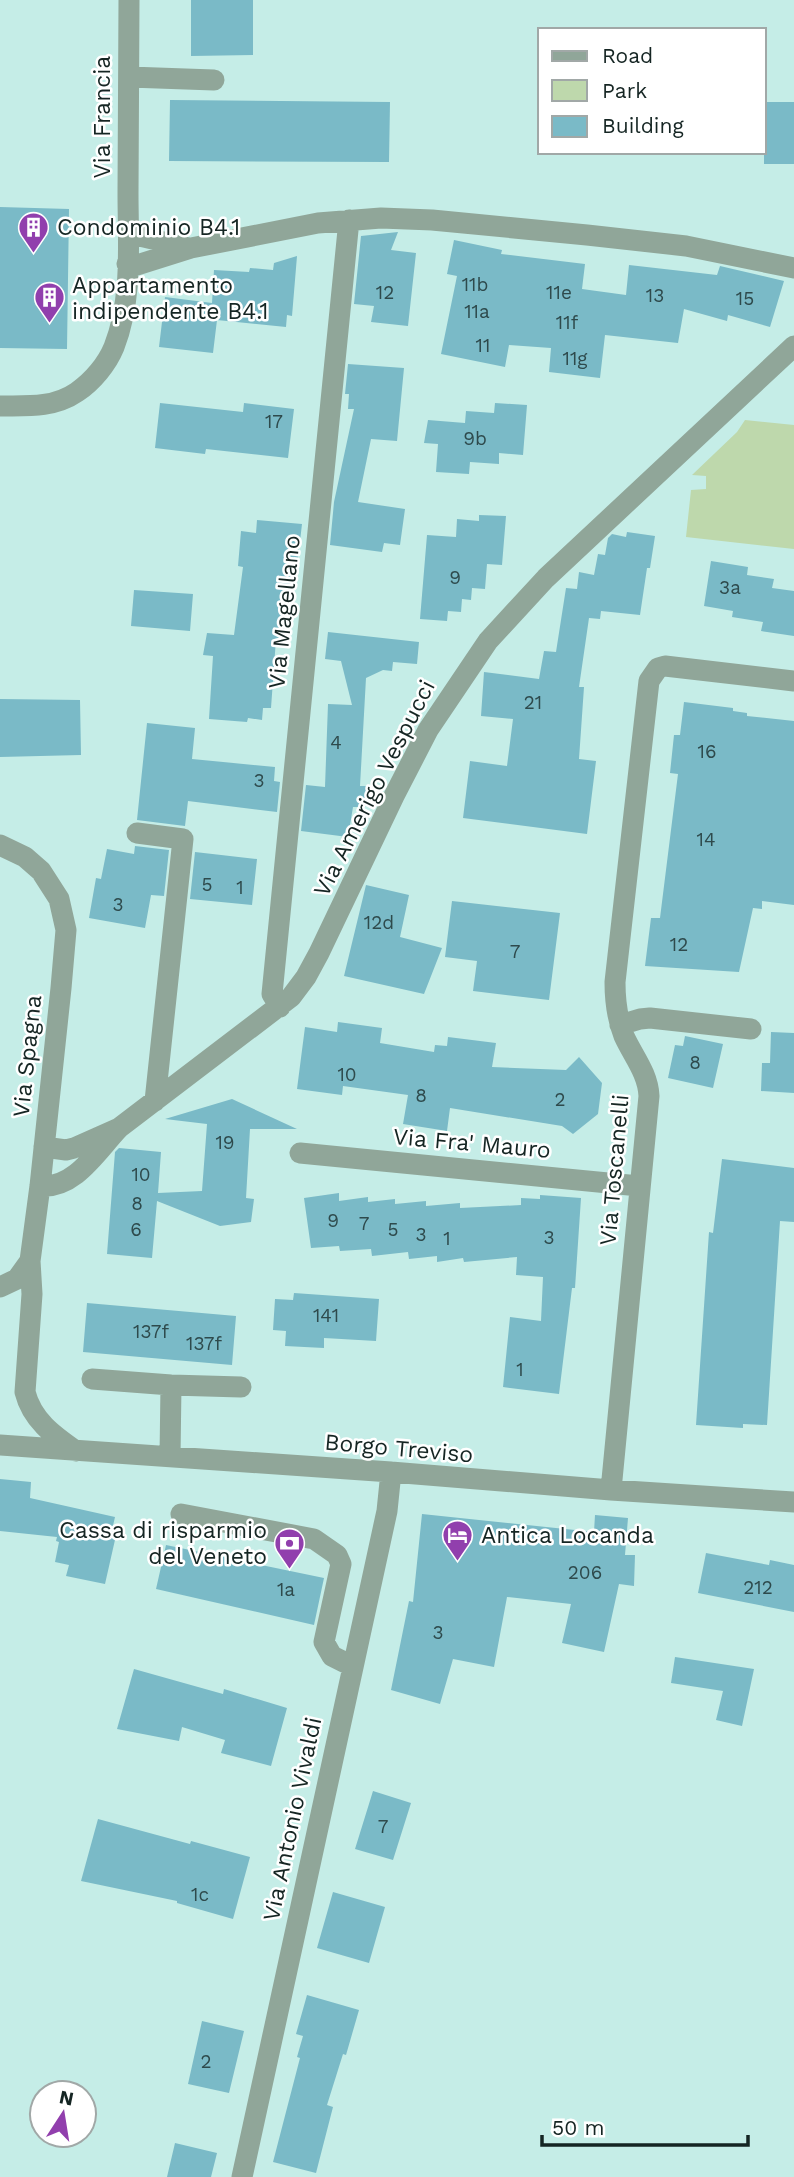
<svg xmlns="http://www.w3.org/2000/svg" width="794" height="2177" viewBox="0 0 794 2177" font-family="'Work Sans',sans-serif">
  <rect width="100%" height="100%" fill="#c5ede7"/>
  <path fill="#bed8ac" d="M745 420 794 425V549L686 537 691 490 706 489V476L692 475 737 432Z"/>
  <path fill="#7abac7" d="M191 0H253V55L191 56Z
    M170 100 390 102 389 162 169 161Z
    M764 102H794V164H764Z
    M0 207 69 209 67 349 0 348Z
    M398 232 391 250 416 253 408 326 371 322 374 306 354 304 361 236Z
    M454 240 502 250 501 254 585 264 582 289 626 295 629 265 717 275 720 266 784 281 770 327 728 315 727 321 684 309 678 343 605 335 600 378 549 372 551 348 509 345 505 367 441 354 457 276 447 274Z
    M297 256 292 316 287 315 286 327 217 320 213 353 159 347 165 297 212 303 214 270 249 272 250 268 273 270 274 263Z
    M348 364 404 368 397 441 371 439 358 502 405 509 400 545 384 543 382 552 330 545 334 502 354 409H348L349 394H345Z
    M160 403 243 412 244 403 294 409 288 458 206 449 205 454 155 448Z
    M495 403 527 405 523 455 499 453V464L470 462 469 474 436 472 438 444 424 443 428 420 465 423 466 411 494 413Z
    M479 515 506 516 502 565 487 564 485 589 472 588 471 600 462 599 461 612 448 611 447 621 420 619 427 535 456 537 457 519 479 521Z
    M257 520 302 524 298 558 294 557 284 639H276L271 708H263L262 720 248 718 247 722 209 719 213 656 203 655 207 633 234 635 243 567 238 566 241 531 256 533Z
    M627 532 655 536 650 568H647L640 615 601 611 600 619 589 618 579 687H584L579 759 596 761 587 834 463 818 470 761 507 766 513 719 481 716 484 672 539 679 544 651 556 652 566 588 577 589 579 572 594 575 598 554 605 555 608 538 612 534 626 537Z
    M711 561 748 567 747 575 774 579 772 588 794 591V636L761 631 763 622 732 617 733 611 704 606Z
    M134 590 193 594 190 631 131 626Z
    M328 632 419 642 417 664 393 662 392 671 383 670 366 678 360 786H374L365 807H353L348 837 301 831 306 785 325 787 328 704 352 705 341 661 325 659Z
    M0 699 80 700 81 755 0 757Z
    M684 702 733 708V711L747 713V716L794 721V905L762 901V909L753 908 739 972 645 966 651 918H660L678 774 670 773 674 735H680Z
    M147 723 195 728 192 759 275 767 274 781 280 782 277 812 188 801 185 826 137 820Z
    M135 846 169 850 164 896 151 895 145 928 89 918 96 878 101 879 107 849 134 854Z
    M195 852 257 859 252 905 190 899Z
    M366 885 409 895 400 937 442 948 424 994 344 976Z
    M452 901 560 913 549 1000 473 991 477 961 445 957Z
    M338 1022 382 1028 380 1043 434 1052 435 1045 447 1046 448 1037 496 1043 492 1067 566 1070 579 1057 602 1083 598 1114 573 1134 562 1126 450 1108 447 1131 403 1124 408 1095 343 1086 342 1095 297 1089 305 1027 337 1032Z
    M771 1032 794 1033V1093L761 1091 762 1063H770Z
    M685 1036 723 1044 713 1088 668 1078 675 1045 683 1046Z
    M232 1099 297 1129H250L246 1198 254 1199 251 1222 220 1226 157 1201 152 1258 107 1254 115 1152 119 1148 161 1152 158 1193 202 1191 207 1124 165 1119Z
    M722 1159 794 1168V1222L780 1221 767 1425 743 1424V1428L696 1425 709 1232 713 1233Z
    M339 1193V1201L368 1197V1202L395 1199V1204L426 1201V1206L460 1203V1208L521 1205V1198L540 1199V1195L581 1198 575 1288H572L559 1394 503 1387 510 1317 541 1321 543 1277 516 1275 517 1257 464 1262 463 1258 437 1262V1256L409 1259 408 1252 372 1256 371 1249 340 1251 339 1246 311 1248 304 1198Z
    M294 1293 379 1299 376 1341 324 1338V1348L285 1346 286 1331 273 1330 275 1299 293 1300Z
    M87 1303 236 1316 232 1365 83 1352Z
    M0 1479 31 1482 30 1498 115 1517 112 1530 117 1531 105 1584 66 1576 69 1565 55 1562 59 1542 56 1541 57 1537 0 1531Z
    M422 1514 594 1532 595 1515 628 1518 625 1555H635L634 1586 619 1584 604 1652 562 1643 571 1604 507 1597 494 1667 453 1659 440 1704 391 1690 409 1601 413 1602Z
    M166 1545 324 1578 314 1625 156 1589Z
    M706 1553 769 1565 770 1560 794 1565V1612L698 1593Z
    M675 1657 754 1669 742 1726 716 1720 723 1691 671 1683Z
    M134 1669 223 1694 224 1689 287 1708 271 1766 221 1753 225 1740 182 1727 179 1741 117 1729Z
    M373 1791 411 1803 393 1860 355 1849Z
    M98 1819 190 1844 191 1841 250 1857 233 1919 177 1903V1901L81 1881Z
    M333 1892 385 1907 369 1963 317 1948Z
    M307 1995 359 2010 346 2055 343 2054 327 2105 333 2107 316 2173 273 2162 300 2058 297 2057 303 2036 296 2034Z
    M202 2021 244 2031 229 2093 188 2084Z
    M175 2143 217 2153 211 2177H167Z"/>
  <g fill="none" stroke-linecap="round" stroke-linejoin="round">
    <path stroke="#90a699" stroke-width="21" d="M129 77 214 80
      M129 235C150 236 168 245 189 248
      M127 264 137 265 191 248 318 223 381 218 432 220 587 235 686 246 794 268
      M0 406C27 406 54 408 77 392 93 381 107 364 114 347 133 299 128 243 128 193 128 128 129 64 129 0
      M137 833 183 839 155 1101
      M0 845 25 857 41 871 59 899 66 930 61 988 40 1186 30 1261 17 1279 0 1287
      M280 1007 272 994 349 220
      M620 1025 640 1019 650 1018 751 1029
      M119 1128 291 997 306 977 319 953 394 796 428 730 488 641 546 578 794 346
      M300 1153 639 1186
      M40 1186C75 1189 97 1151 119 1128L74 1148 66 1150 44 1147
      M30 1261 32 1294 25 1392C32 1420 53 1435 76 1451
      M92 1379 171 1385 241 1387
      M0 1445 391 1472 611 1490 794 1502
      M170 1457 171 1385
      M611 1490 649 1096C648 1073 633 1056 624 1036 617 1018 615 1001 615 982L649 681 658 668 665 666 794 681
      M181 1514 314 1539 337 1555 341 1564 324 1642 332 1656 352 1666
      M242 2177 387 1511 391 1472"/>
  </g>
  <defs>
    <symbol id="building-pin" viewBox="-11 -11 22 30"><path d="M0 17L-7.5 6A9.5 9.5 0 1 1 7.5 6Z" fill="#913fad" stroke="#fff"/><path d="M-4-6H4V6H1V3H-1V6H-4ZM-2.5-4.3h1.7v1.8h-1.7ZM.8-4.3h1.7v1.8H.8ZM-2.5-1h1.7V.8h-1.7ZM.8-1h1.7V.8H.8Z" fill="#fff"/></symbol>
    <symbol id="hotel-pin" viewBox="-11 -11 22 30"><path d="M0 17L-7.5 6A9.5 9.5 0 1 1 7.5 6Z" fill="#913fad" stroke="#fff"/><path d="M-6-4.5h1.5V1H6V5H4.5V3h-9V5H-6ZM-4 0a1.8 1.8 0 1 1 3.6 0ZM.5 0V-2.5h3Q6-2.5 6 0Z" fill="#fff"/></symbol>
    <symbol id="bank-pin" viewBox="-11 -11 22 30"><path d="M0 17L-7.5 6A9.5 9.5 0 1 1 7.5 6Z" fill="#913fad" stroke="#fff"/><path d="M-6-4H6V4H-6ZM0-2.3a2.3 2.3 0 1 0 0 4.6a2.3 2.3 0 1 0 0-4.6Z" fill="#fff"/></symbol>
  </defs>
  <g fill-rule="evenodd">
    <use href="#building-pin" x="16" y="210" width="35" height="47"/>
    <use href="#building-pin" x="32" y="280" width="35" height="47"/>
    <use href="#hotel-pin" x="440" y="1518" width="35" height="47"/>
    <use href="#bank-pin" x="272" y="1526" width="35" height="47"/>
  </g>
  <g text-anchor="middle" stroke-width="5" stroke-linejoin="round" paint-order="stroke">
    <g font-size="19" fill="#2e4a4c">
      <text x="475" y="291">11b</text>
      <text x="385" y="299">12</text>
      <text x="559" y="299">11e</text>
      <text x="655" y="302">13</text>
      <text x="745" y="305">15</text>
      <text x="477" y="318">11a</text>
      <text x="567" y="329">11f</text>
      <text x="483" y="352">11</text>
      <text x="575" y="365">11g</text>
      <text x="274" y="428">17</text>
      <text x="475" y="445">9b</text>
      <text x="455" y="584">9</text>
      <text x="730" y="594">3a</text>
      <text x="533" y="709">21</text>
      <text x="336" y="749">4</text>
      <text x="707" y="758">16</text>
      <text x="259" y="787">3</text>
      <text x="706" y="846">14</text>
      <text x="207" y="891">5</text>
      <text x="240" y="894">1</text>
      <text x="118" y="911">3</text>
      <text x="379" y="929">12d</text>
      <text x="679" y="951">12</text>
      <text x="515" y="958">7</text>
      <text x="695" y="1069">8</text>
      <text x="347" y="1081">10</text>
      <text x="421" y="1102">8</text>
      <text x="560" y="1106">2</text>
      <text x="225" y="1149">19</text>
      <text x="141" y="1181">10</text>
      <text x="137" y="1210">8</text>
      <text x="333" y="1227">9</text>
      <text x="364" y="1230">7</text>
      <text x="136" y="1236">6</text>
      <text x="393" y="1236">5</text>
      <text x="421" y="1241">3</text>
      <text x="549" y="1244">3</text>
      <text x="447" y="1245">1</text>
      <text x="326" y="1322">141</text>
      <text x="151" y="1338">137f</text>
      <text x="204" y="1350">137f</text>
      <text x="520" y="1376">1</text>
      <text x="585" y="1579">206</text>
      <text x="758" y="1594">212</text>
      <text x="286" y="1596">1a</text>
      <text x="438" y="1639">3</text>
      <text x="383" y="1833">7</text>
      <text x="200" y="1901">1c</text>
      <text x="206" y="2068">2</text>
    </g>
    <g font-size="23" fill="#152523" stroke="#fff">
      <text transform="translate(102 117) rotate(-90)" y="8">Via Francia</text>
      <text transform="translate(284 612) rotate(-84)" y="8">Via Magellano</text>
      <text transform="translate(374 788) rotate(-63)" y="8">Via Amerigo Vespucci</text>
      <text transform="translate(27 1056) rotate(-84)" y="8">Via Spagna</text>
      <text transform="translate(472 1143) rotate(5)" y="8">Via Fra' Mauro</text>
      <text transform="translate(614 1170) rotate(-85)" y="8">Via Toscanelli</text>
      <text transform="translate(399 1448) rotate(5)" y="8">Borgo Treviso</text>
      <text transform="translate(292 1819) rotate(-78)" y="8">Via Antonio Vivaldi</text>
    </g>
    <g font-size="23" fill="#152523" stroke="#fff" text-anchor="start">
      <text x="57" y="235">Condominio B4.1</text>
      <text x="72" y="293">Appartamento<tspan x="72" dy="26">indipendente B4.1</tspan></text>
      <text x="267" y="1538" text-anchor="end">Cassa di risparmio<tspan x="267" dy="26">del Veneto</tspan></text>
      <text x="481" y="1543">Antica Locanda</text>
    </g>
  </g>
  <rect x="538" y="28" width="228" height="126" fill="#ffffff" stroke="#a1a8a7" stroke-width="2"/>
  <rect x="552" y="51" width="35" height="10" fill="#90a699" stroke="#a1a8a7" stroke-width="2"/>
  <text x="602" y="63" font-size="21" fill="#152523">Road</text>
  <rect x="552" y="80" width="35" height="21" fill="#bed8ac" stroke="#a1a8a7" stroke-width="2"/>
  <text x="602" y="98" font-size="21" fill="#152523">Park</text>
  <rect x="552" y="116" width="35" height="21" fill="#7abac7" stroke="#a1a8a7" stroke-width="2"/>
  <text x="602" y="133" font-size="21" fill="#152523">Building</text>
  <g transform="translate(63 2114) rotate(12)"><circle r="33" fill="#ffffff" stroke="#a1a8a7" stroke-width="2"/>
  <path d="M0-5L12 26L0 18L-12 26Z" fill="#913fad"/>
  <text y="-10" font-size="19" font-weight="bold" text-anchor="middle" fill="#152523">N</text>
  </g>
  <path d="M542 2135v10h206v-10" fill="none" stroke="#152523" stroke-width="3.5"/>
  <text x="552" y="2135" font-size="21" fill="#152523" stroke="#ffffff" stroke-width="5" paint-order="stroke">50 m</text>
</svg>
